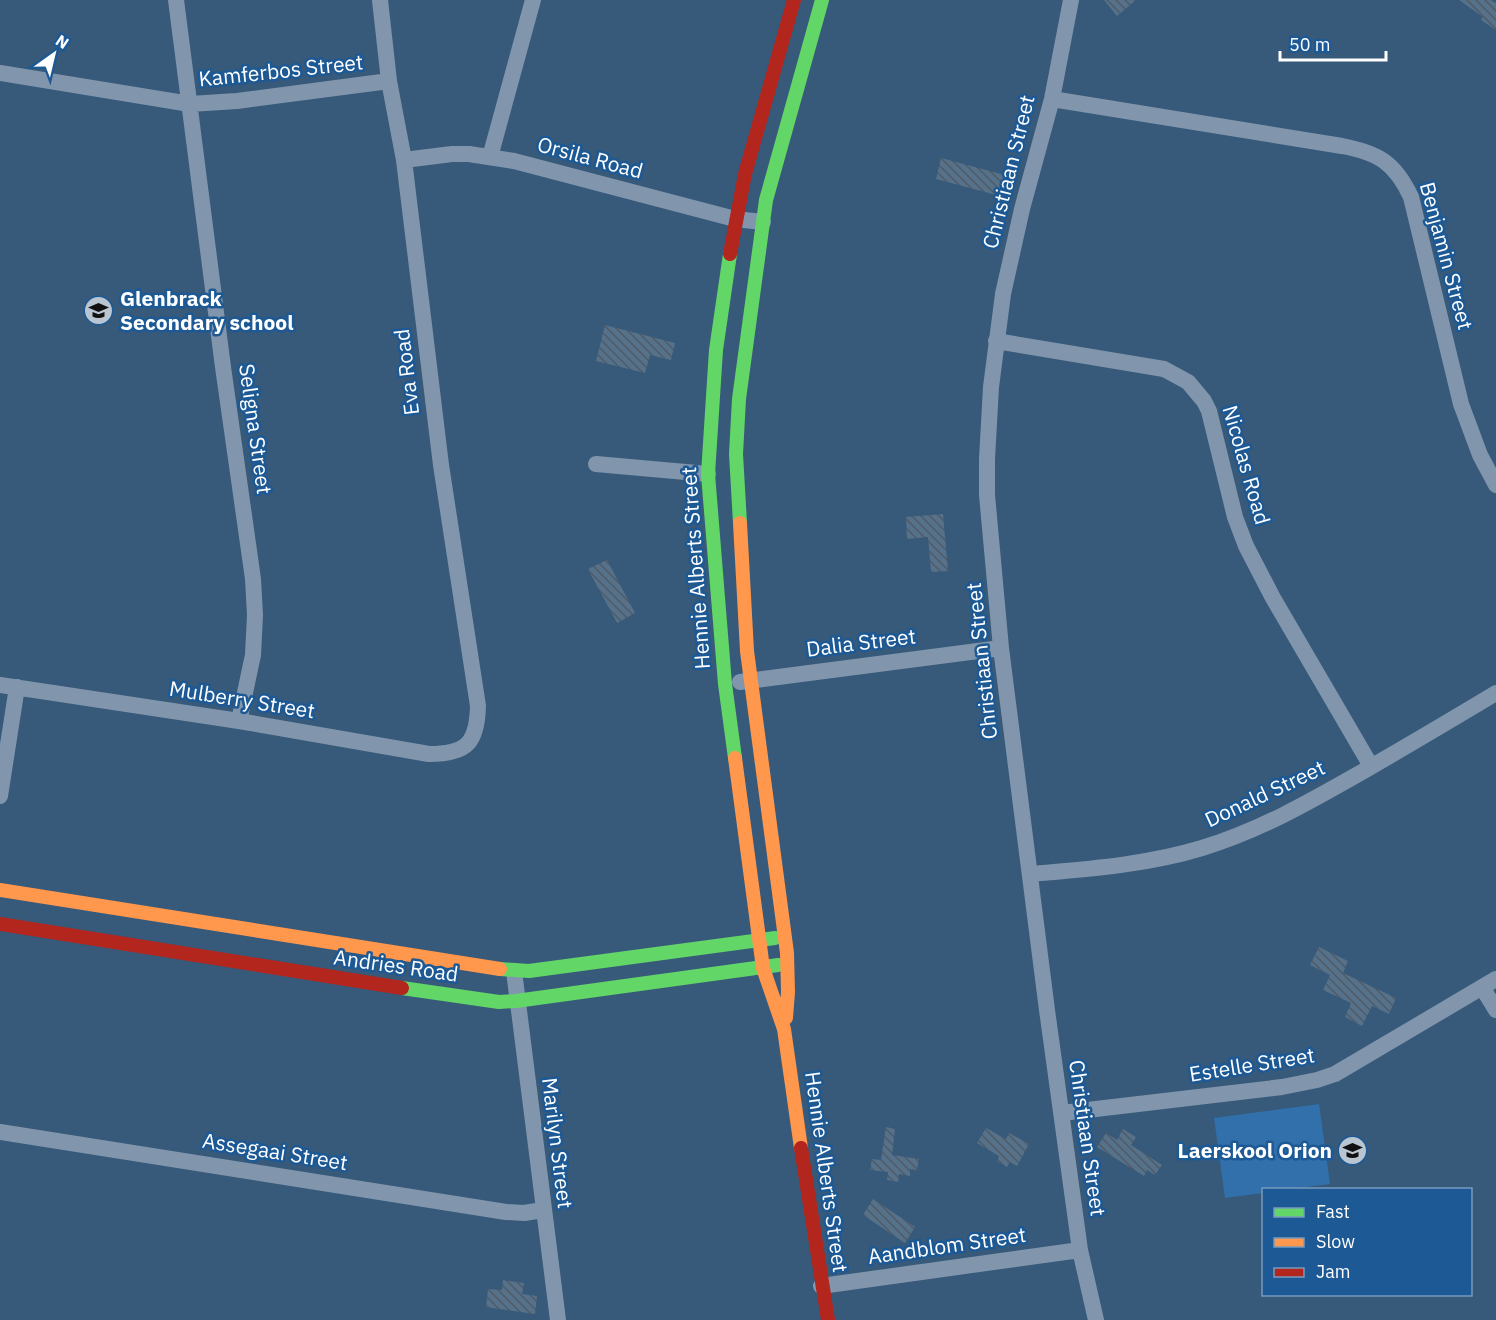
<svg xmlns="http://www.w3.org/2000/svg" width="1496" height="1320" viewBox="0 0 1496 1320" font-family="'IBM Plex Sans',sans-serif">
  <defs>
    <pattern id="building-back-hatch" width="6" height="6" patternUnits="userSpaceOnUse" patternTransform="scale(1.5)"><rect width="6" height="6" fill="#56718a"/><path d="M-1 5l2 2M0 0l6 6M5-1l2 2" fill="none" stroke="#505b65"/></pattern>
  </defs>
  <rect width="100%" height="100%" fill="#37597a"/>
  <path fill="#3170ab" d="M1319 1104 1330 1184 1290 1189 1264 1190 1263 1193 1225 1198 1214 1118Z"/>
  <path fill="url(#building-back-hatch)" d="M1104 0H1136L1117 16Z
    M1459 0H1491L1495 3 1496 1V30L1481 20 1483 17Z
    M941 158 1005 175 1000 196 936 179Z
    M605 325 675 343 671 360 650 355 645 373 596 361Z
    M943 514 948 571 931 572 928 537 907 539 906 517Z
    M607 560 635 613 617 623 588 569Z
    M1319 947 1348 961 1343 973 1396 998 1389 1014 1372 1006 1362 1026 1345 1017 1351 1003 1323 990 1330 975 1310 965Z
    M886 1127 895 1129 892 1155 919 1159 917 1170 910 1169V1176L899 1174 898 1182 887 1180 888 1172 870 1170 872 1159 881 1160Z
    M986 1128 1006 1139 1009 1133 1029 1144 1017 1166 1010 1162 1007 1167 997 1161 999 1156 977 1143Z
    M1123 1129 1136 1137 1131 1145 1162 1165 1155 1175 1147 1170 1144 1176 1097 1147 1106 1133 1117 1140Z
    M873 1199 915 1227 905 1243 863 1215Z
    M503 1280 524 1283 522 1294 537 1296 535 1314 486 1307 488 1289 502 1290Z"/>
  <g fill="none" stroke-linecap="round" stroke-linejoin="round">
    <path stroke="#8196ad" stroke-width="16" d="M176 0 223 367 253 579 255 615 253 655 239 721
      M1071 0 1052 99 1022 209 1003 294 991 387 987 459V495L1001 648 1047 1010 1080 1250 1096 1320
      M0 73 190 104 237 101 389 81
      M1052 99 1342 146C1379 153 1395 163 1411 197L1461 404 1480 455 1496 485
      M490 157 533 0
      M404 160 452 154H469L514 161 735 219 763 222
      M996 341 1164 369 1188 382 1204 401 1209 411 1235 517 1246 546 1273 598 1371 766
      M596 464 708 474
      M740 682 1001 648
      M0 685 239 721 429 754C467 754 477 743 478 706L441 465 404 160 389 81 380 0
      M0 796 17 687
      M1031 874C1088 869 1146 865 1202 848 1259 831 1311 801 1362 772 1407 746 1451 720 1496 693
      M514 971 558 1320
      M1482 987 1496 1010
      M1062 1113 1282 1087 1317 1080 1335 1074 1496 979
      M0 1132 506 1212 524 1213 543 1210
      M821 1286 1080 1250"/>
    <path stroke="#63d668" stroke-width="14" d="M730 254 716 350 708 474 725 684 735 758
      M740 523 736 454 739 399 766 200 822 0
      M500 969 529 971 775 938
      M402 988 499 1002 516 1001 778 965"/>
    <path stroke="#ff974d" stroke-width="14" d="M740 523 747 651 787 953 788 992 786 1018
      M735 758 763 968 784 1029 801 1148
      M0 890 500 969"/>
    <path stroke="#b3261e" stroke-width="14" d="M730 254 745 174 794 0
      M0 924 402 988
      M801 1148 828 1320"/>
  </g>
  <defs>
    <symbol id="school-disc" viewBox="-11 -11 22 22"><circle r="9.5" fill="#b9c5d0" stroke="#1c5995"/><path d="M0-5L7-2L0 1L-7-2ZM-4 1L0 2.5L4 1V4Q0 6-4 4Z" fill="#111"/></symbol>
  </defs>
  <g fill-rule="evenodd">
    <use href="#school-disc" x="82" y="294" width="33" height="33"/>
    <use href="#school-disc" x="1336" y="1134" width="33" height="33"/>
  </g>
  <g text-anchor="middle" stroke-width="5" stroke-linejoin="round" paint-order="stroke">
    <g font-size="21" fill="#fff" stroke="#1c5995">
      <text transform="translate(281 71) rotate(-6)" y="7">Kamferbos Street</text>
      <text transform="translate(590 158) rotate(15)" y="7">Orsila Road</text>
      <text transform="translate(1009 172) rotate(-76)" y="7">Christiaan Street</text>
      <text transform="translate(1446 256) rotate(75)" y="7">Benjamin Street</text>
      <text transform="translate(407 372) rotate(-97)" y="7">Eva Road</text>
      <text transform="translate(255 429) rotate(82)" y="7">Seligna Street</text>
      <text transform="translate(1246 465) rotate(74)" y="7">Nicolas Road</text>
      <text transform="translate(696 568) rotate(-94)" y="7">Hennie Alberts Street</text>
      <text transform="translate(861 643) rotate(-7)" y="7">Dalia Street</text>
      <text transform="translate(982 661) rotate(-96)" y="7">Christiaan Street</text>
      <text transform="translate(242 700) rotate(9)" y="7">Mulberry Street</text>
      <text transform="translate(1265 794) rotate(-25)" y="7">Donald Street</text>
      <text transform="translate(396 966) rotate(8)" y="7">Andries Road</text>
      <text transform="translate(1252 1065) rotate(-9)" y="7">Estelle Street</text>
      <text transform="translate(1087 1138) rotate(82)" y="7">Christiaan Street</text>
      <text transform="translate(557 1143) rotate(83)" y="7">Marilyn Street</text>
      <text transform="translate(275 1152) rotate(9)" y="7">Assegaai Street</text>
      <text transform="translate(826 1172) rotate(82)" y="7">Hennie Alberts Street</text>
      <text transform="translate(947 1246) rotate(-8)" y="7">Aandblom Street</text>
    </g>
    <g font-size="21" font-weight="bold" fill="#fff" stroke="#1c5995" text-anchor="start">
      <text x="120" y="306">Glenbrack<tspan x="120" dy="24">Secondary school</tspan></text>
      <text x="1332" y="1158" text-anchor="end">Laerskool Orion</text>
    </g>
  </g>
  <rect x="1262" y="1188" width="210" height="108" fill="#1c5995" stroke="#779bbf" stroke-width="1.5"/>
  <rect x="1274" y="1208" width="30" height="9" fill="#63d668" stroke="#779bbf" stroke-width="1.5"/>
  <text x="1316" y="1218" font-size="18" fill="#ffffff">Fast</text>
  <rect x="1274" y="1238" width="30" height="9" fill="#ff974d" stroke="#779bbf" stroke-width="1.5"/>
  <text x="1316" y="1248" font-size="18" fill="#ffffff">Slow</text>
  <rect x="1274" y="1268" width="30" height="9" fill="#b3261e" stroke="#779bbf" stroke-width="1.5"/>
  <text x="1316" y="1278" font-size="18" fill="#ffffff">Jam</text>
  <g transform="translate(54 54) rotate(34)" stroke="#1c5995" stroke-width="4.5" paint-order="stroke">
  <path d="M0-4.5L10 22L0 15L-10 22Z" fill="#ffffff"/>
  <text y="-9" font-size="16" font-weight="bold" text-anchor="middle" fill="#ffffff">N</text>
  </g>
  <path d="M1280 51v9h106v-9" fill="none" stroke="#ffffff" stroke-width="3"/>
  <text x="1289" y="51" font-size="18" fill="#ffffff" stroke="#1c5995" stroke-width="4.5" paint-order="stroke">50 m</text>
</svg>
